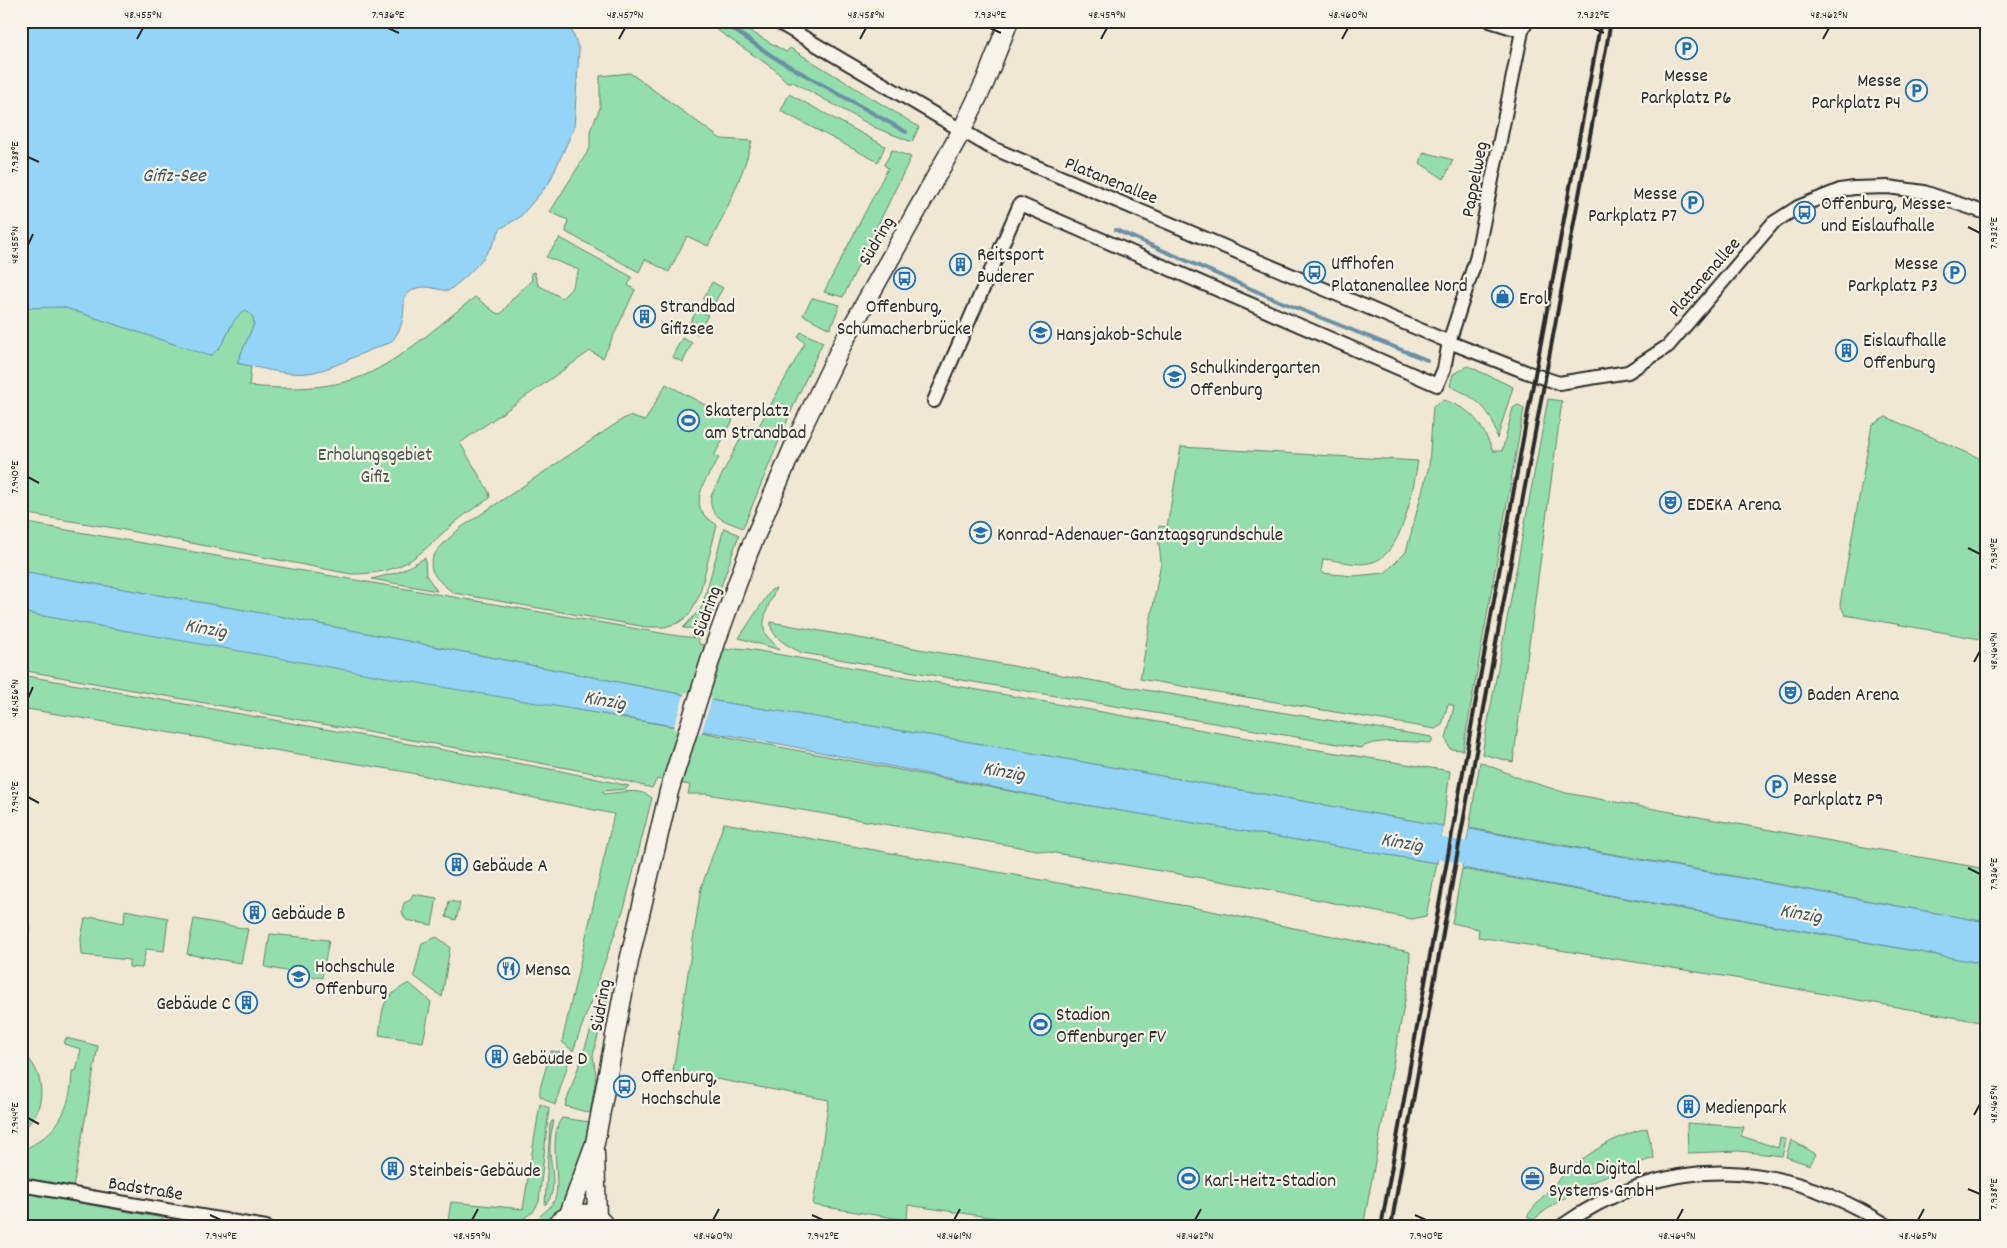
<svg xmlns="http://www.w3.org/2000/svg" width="2007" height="1248" viewBox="0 0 2007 1248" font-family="Dekko,sans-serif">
  <rect width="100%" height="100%" fill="#f0e7d5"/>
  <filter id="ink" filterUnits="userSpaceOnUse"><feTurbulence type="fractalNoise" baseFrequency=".02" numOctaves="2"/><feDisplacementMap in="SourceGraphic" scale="10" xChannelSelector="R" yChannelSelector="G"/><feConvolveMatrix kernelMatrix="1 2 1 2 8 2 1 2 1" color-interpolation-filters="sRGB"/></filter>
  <g filter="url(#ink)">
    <path fill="#94dead" stroke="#60846c" d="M704 21H748L745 28 786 52 790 48 919 127 912 142 876 128 793 82H787L774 69Z
      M630 73 721 139 752 141C741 180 727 210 708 246L687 236 669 272 645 259 639 272 566 232 568 220 550 212 590 148V131L600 108V76Z
      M789 94 885 146 878 162 781 111Z
      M892 150 911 157 843 297 824 292 888 168 884 165Z
      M1424 152 1453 160 1444 179 1420 163Z
      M560 238 632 277 628 285 635 290 603 358 590 351 460 443 489 492 490 498C479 505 468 512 458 520 417 554 409 574 351 574L114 528 21 513V308L63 307 210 356 224 341 236 315 246 310 253 317 254 324 237 363 251 366 249 386C283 389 321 390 355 379 396 365 440 324 475 297L496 313 501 314 514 297 532 280 531 273 534 272 538 285 562 298 571 289 579 270 546 257Z
      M712 282 723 288 713 305 703 300Z
      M812 298 840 305 830 329 803 315Z
      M697 310 708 315 698 334 687 328Z
      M801 332 823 342 795 402 743 528C726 521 708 518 711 496L747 426 756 431 805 343 798 337Z
      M682 338 692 343 683 362 672 357Z
      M1468 366 1513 387 1497 439C1493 409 1476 398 1450 386L1453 374Z
      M666 384 733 420 714 456 719 458C710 473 690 498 704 515 707 518 713 522 717 525L699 596 689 615 678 623 664 627H646L454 593C416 566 431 555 459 529L623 419 629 416 645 421Z
      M1548 399 1562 401 1513 762 1482 754Z
      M1443 400C1475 410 1480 423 1493 451H1502L1513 408 1518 405 1524 408 1463 750 1450 749 1446 739 1454 706 1448 704 1442 725 1435 729 1140 679 1161 562C1160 549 1157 539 1159 526L1167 527 1181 447 1418 461C1413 488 1403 558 1369 563 1356 566 1337 560 1323 559L1321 573 1354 576 1385 573 1406 552 1429 466 1433 406Z
      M1886 417 1986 461V640L1845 615 1840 604 1872 425Z
      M21 522 678 636 698 638 699 644 730 650 736 648 748 649 1287 745 1450 771 1443 826 953 739 721 702 278 616 21 571Z
      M724 528 739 535 706 629 683 628 702 607Z
      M425 558 426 575 437 591 372 579 399 572Z
      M776 588C771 600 759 622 766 635 770 640 776 645 780 650L739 638 771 590Z
      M21 612 670 726 1067 802 1437 863 1426 916 1412 919 1261 888 707 794H688L690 785 657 779 652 788 599 774 529 761 21 670Z
      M771 622 1139 689 1432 737V743C1414 742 1375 738 1361 748L803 653C791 648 769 637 771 622Z
      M21 675 561 771 629 786 626 789 603 791 604 794C619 793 640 787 652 798L625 905 573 1051 562 1042 614 814 401 771 21 708Z
      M1480 762 1522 779 1566 793 1986 869V922L1469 828Z
      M724 823 1192 907 1410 952 1409 978 1363 1227H1030L1009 1220 908 1205 907 1220 813 1205 829 1100 673 1071 701 888Z
      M1462 869 1986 964V1023L1741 979 1478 937 1479 929 1452 923Z
      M413 894 437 898 432 925 406 920 402 912 404 903 410 900Z
      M449 901 460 903 456 920 446 917Z
      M125 910 168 918 164 951 146 949 142 968 129 967V960L82 955 81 938 85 919 96 917 124 923Z
      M194 919 248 929 241 963 187 954Z
      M21 925 30 926 23 960 21 959Z
      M270 934 329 940 322 978 265 967Z
      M437 937 450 947 442 997 414 976 422 943Z
      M409 983 431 1002 423 1042 379 1035C384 1004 380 999 409 983Z
      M605 989 609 990 593 1056 596 1076 590 1113 565 1106Z
      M66 1038 98 1046 73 1188 21 1180V1151C58 1134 71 1110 72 1071H76L81 1049 64 1044Z
      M21 1051C47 1072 48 1111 21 1131Z
      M551 1051 560 1052 569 1061 555 1105 540 1096V1088Z
      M540 1104 549 1108 539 1202 533 1212 521 1220 447 1227 451 1202 523 1209Z
      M562 1118 590 1122C585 1144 577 1199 561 1212 553 1218 545 1220 535 1222 540 1213 553 1209 556 1196 560 1174 548 1135 562 1118Z
      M552 1121H554C552 1129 550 1138 550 1146 549 1163 560 1191 545 1205L550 1125Z
      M1687 1123 1744 1127 1741 1136 1778 1148 1780 1138 1786 1140 1782 1156 1739 1151 1688 1153Z
      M1647 1128 1654 1158C1610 1172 1570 1190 1533 1220L1527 1216C1559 1175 1595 1141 1647 1128Z
      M1791 1140 1816 1154 1810 1165 1786 1157Z
      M21 1192 163 1218 160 1227H21Z"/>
    <path fill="#94d4f6" stroke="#6a90a5" d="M21 21H563L572 31 579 50 574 128 549 183 520 217 500 229C491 253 469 276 448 291 430 288 416 281 404 299 404 317 403 329 390 343 364 350 341 366 314 372 290 377 261 368 237 363L254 324 253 317 246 310C226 320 230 344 210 356L63 307 21 308Z
      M21 571 278 616 721 702 953 739 1443 826 1437 863 1067 802 780 744 430 685 21 612Z
      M1469 829 1986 922V964L1462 868Z"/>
    <path fill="#f0e7d5" d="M685 692 712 698 701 734 673 729Z"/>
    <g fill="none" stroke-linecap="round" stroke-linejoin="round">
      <path stroke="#6a90a5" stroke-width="4" d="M721 21 775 58 906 132
        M1116 230 1279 301 1427 360"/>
      <path stroke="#94d4f6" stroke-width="22" d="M1410 843 1494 858"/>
      <defs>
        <path id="street" d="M776 21 990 147 1449 342 1526 372 1559 383 1628 372 1668 346 1773 223 1798 207 1840 190 1854 188 1888 187 1924 192 1986 213
          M1490 21 1522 31
          M934 401 1020 204 1437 385 1444 369 1449 342 1476 259 1522 31 1527 21
          M21 1185 266 1227
          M1560 1227C1668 1151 1780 1158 1890 1227"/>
        <path id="secondary" d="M595 1153 597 1217
          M569 1214 595 1143 629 961 669 791 716 642 749 551 799 434 844 341 961 132 985 82 1009 21
          M554 1227C568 1210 593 1208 606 1227"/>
      </defs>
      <use href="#street" stroke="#2b2b2b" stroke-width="16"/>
      <use href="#secondary" stroke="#2b2b2b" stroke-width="21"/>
      <use href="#street" stroke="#f7f3e8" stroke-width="12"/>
      <use href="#secondary" stroke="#f7f3e8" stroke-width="18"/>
      <path stroke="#2b2b2b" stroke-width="4" d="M1381 1227 1527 417 1601 21
        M1391 1227C1460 824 1538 423 1611 21"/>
    </g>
  </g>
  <path fill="none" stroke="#2b2b2b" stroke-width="2" d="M388 28 399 33M990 28 1001 33M1593 28 1604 33M137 39 143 28M619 39 625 28M860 39 866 28M1101 39 1107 28M1342 39 1348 28M1823 39 1829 28M28 157 39 162M1968 227 1980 233M28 245 33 234M28 477 39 483M1968 548 1980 554M1974 662 1980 651M28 698 33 687M28 797 39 803M1968 868 1980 874M1974 1115 1980 1104M28 1118 39 1124M1968 1189 1980 1194M210 1215 221 1220M812 1215 823 1220M1415 1215 1426 1220M472 1220 478 1209M713 1220 719 1209M954 1220 960 1209M1195 1220 1201 1209M1677 1220 1683 1209M1918 1220 1924 1209"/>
  <defs>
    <symbol id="parking-ring" viewBox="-11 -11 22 22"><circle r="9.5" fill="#f7f3e8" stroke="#1f6fb2" stroke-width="1.5"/><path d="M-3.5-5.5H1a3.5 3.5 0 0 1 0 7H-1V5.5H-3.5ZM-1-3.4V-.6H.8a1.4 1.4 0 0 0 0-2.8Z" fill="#1f6fb2"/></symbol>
    <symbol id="bus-ring" viewBox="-11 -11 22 22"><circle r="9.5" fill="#f7f3e8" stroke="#1f6fb2" stroke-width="1.5"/><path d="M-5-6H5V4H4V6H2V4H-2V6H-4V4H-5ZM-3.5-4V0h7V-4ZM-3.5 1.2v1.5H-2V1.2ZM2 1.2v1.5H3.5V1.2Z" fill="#1f6fb2"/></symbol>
    <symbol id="building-ring" viewBox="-11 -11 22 22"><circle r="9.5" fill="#f7f3e8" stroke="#1f6fb2" stroke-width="1.5"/><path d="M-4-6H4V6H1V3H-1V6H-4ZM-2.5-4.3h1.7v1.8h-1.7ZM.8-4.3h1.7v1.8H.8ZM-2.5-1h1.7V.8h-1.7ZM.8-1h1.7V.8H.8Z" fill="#1f6fb2"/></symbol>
    <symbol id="shop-ring" viewBox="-11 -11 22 22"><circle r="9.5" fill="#f7f3e8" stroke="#1f6fb2" stroke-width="1.5"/><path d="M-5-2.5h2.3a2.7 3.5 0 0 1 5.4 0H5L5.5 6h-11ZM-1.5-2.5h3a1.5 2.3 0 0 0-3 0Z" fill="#1f6fb2"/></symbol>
    <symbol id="school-ring" viewBox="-11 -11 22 22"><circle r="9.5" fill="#f7f3e8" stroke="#1f6fb2" stroke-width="1.5"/><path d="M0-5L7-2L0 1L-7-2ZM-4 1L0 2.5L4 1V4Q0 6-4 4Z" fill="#1f6fb2"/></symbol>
    <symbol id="stadium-ring" viewBox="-11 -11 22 22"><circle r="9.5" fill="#f7f3e8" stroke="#1f6fb2" stroke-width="1.5"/><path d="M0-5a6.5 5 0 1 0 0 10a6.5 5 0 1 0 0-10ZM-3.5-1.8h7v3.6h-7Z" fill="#1f6fb2"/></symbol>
    <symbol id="theatre-ring" viewBox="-11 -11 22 22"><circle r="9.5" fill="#f7f3e8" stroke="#1f6fb2" stroke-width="1.5"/><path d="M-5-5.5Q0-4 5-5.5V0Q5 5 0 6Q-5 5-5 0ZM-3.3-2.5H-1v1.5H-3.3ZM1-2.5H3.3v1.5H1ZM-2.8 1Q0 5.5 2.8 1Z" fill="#1f6fb2"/></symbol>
    <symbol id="restaurant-ring" viewBox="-11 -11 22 22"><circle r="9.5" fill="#f7f3e8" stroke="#1f6fb2" stroke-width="1.5"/><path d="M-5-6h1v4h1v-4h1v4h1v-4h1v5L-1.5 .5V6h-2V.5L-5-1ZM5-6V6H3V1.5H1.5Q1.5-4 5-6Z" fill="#1f6fb2"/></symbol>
    <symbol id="university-ring" viewBox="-11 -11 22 22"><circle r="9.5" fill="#f7f3e8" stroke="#1f6fb2" stroke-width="1.5"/><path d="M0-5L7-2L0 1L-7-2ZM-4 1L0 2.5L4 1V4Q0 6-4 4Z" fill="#1f6fb2"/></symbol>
    <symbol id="office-ring" viewBox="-11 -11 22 22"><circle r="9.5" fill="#f7f3e8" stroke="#1f6fb2" stroke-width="1.5"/><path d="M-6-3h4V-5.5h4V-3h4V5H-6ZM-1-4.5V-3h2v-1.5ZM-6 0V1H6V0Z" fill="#1f6fb2"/></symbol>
  </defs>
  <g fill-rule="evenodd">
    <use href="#parking-ring" x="1674" y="36" width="25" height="25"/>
    <use href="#parking-ring" x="1904" y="78" width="25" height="25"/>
    <use href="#parking-ring" x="1680" y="190" width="25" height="25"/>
    <use href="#bus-ring" x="1792" y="200" width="25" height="25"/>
    <use href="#building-ring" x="948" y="252" width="25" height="25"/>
    <use href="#bus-ring" x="1302" y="260" width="25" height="25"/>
    <use href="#parking-ring" x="1942" y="260" width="25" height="25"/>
    <use href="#bus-ring" x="892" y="266" width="25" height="25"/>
    <use href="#shop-ring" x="1490" y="284" width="25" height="25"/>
    <use href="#building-ring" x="632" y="304" width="25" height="25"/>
    <use href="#school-ring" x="1028" y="320" width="25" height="25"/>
    <use href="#building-ring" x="1834" y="338" width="25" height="25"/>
    <use href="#school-ring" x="1162" y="364" width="25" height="25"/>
    <use href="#stadium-ring" x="676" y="408" width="25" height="25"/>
    <use href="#theatre-ring" x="1658" y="490" width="25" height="25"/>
    <use href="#school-ring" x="968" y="520" width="25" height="25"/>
    <use href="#theatre-ring" x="1778" y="680" width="25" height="25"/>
    <use href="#parking-ring" x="1764" y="774" width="25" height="25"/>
    <use href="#building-ring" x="444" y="852" width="25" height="25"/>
    <use href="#building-ring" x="242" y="900" width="25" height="25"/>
    <use href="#restaurant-ring" x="496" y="956" width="25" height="25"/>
    <use href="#university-ring" x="286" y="964" width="25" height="25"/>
    <use href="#building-ring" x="234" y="990" width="25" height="25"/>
    <use href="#stadium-ring" x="1028" y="1012" width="25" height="25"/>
    <use href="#building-ring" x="484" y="1044" width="25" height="25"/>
    <use href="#bus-ring" x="612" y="1074" width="25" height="25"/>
    <use href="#building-ring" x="1676" y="1094" width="25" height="25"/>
    <use href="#building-ring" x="380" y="1156" width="25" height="25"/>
    <use href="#office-ring" x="1520" y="1166" width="25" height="25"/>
    <use href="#stadium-ring" x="1176" y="1166" width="25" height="25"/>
  </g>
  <g text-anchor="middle" stroke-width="4.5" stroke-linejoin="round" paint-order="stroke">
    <g font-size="19" fill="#2b2b2b" stroke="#f7f3e8" text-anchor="start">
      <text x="1686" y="81" text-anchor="middle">Messe<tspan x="1686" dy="22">Parkplatz P6</tspan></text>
      <text x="1901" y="86" text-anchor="end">Messe<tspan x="1901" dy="22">Parkplatz P4</tspan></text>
      <text x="1677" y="199" text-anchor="end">Messe<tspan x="1677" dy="22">Parkplatz P7</tspan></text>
      <text x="1821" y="209">Offenburg, Messe-<tspan x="1821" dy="22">und Eislaufhalle</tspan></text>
      <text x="977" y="260">Reitsport<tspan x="977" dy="22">Buderer</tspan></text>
      <text x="1331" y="269">Uffhofen<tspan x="1331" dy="22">Platanenallee Nord</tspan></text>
      <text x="1938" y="269" text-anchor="end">Messe<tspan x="1938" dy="22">Parkplatz P3</tspan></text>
      <text x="1519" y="304">Erol</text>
      <text x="660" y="312">Strandbad<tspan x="660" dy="22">Gifizsee</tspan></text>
      <text x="904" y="312" text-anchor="middle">Offenburg,<tspan x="904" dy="22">Schumacherbrücke</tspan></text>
      <text x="1056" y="340">Hansjakob-Schule</text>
      <text x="1863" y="346">Eislaufhalle<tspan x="1863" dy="22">Offenburg</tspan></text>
      <text x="1190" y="373">Schulkindergarten<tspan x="1190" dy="22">Offenburg</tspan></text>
      <text x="705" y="416">Skaterplatz<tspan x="705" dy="22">am Strandbad</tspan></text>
      <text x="1687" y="510">EDEKA Arena</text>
      <text x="997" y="540">Konrad-Adenauer-Ganztagsgrundschule</text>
      <text x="1807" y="700">Baden Arena</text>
      <text x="1793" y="783">Messe<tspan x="1793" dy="22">Parkplatz P9</tspan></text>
      <text x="472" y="871">Gebäude A</text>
      <text x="271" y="919">Gebäude B</text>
      <text x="315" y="972">Hochschule<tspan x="315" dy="22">Offenburg</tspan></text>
      <text x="525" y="975">Mensa</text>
      <text x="231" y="1009" text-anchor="end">Gebäude C</text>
      <text x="1056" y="1020">Stadion<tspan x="1056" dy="22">Offenburger FV</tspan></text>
      <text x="512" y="1064">Gebäude D</text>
      <text x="641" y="1082">Offenburg,<tspan x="641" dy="22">Hochschule</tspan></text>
      <text x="1705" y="1113">Medienpark</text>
      <text x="1549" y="1174">Burda Digital<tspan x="1549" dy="22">Systems GmbH</tspan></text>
      <text x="409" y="1176">Steinbeis-Gebäude</text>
      <text x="1204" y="1186">Karl-Heitz-Stadion</text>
    </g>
    <g font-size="19" fill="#2b2b2b" stroke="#f7f3e8">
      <text transform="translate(1112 179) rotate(22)" y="7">Platanenallee</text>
      <text transform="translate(1473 179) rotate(-79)" y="7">Pappelweg</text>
      <text transform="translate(875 240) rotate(-60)" y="7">Südring</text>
      <text transform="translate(1703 276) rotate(-49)" y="7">Platanenallee</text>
      <text transform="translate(705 611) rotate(-70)" y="7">Südring</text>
      <text transform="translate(599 1005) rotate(-80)" y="7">Südring</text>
      <text transform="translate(146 1187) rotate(9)" y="7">Badstraße</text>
    </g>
    <g font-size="19" fill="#45584c" stroke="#f7f3e8">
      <text x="375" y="460">Erholungsgebiet<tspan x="375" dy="22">Gifiz</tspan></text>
    </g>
    <g font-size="20" font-style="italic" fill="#45555e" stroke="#f7f3e8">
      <text x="174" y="181">Gifiz-See</text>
      <text transform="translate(206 627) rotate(10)" y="7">Kinzig</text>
      <text transform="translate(605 699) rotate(10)" y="7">Kinzig</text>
      <text transform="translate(1004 770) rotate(10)" y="7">Kinzig</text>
      <text transform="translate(1402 841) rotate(10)" y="7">Kinzig</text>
      <text transform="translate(1801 912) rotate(10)" y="7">Kinzig</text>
    </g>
  </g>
  <rect width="2007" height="1248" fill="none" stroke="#f7f3e8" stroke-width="55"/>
  <rect x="28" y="28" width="1952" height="1192" fill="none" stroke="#2b2b2b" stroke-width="2"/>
  <g font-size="12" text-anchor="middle" fill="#2b2b2b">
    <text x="143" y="18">48.455°N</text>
    <text x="388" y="18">7.936°E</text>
    <text x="625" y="18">48.457°N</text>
    <text x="866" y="18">48.458°N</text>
    <text x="990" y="18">7.934°E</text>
    <text x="1107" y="18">48.459°N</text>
    <text x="1348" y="18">48.460°N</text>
    <text x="1593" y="18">7.932°E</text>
    <text x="1829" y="18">48.462°N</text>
    <text transform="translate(14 157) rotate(-90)" y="4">7.938°E</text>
    <text transform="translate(1993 233) rotate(-90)" y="4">7.932°E</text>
    <text transform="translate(14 245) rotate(-90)" y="4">48.455°N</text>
    <text transform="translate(14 477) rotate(-90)" y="4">7.940°E</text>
    <text transform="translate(1993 554) rotate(-90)" y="4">7.934°E</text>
    <text transform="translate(1993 651) rotate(-90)" y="4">48.464°N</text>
    <text transform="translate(14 698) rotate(-90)" y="4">48.456°N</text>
    <text transform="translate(14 797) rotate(-90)" y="4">7.942°E</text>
    <text transform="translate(1993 874) rotate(-90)" y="4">7.936°E</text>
    <text transform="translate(1993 1104) rotate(-90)" y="4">48.465°N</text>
    <text transform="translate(14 1118) rotate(-90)" y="4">7.944°E</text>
    <text transform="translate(1993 1194) rotate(-90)" y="4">7.938°E</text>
    <text x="221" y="1239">7.944°E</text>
    <text x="472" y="1239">48.459°N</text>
    <text x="713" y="1239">48.460°N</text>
    <text x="823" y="1239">7.942°E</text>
    <text x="954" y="1239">48.461°N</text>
    <text x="1195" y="1239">48.462°N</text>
    <text x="1426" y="1239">7.940°E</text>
    <text x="1677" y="1239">48.464°N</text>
    <text x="1918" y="1239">48.465°N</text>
  </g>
</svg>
